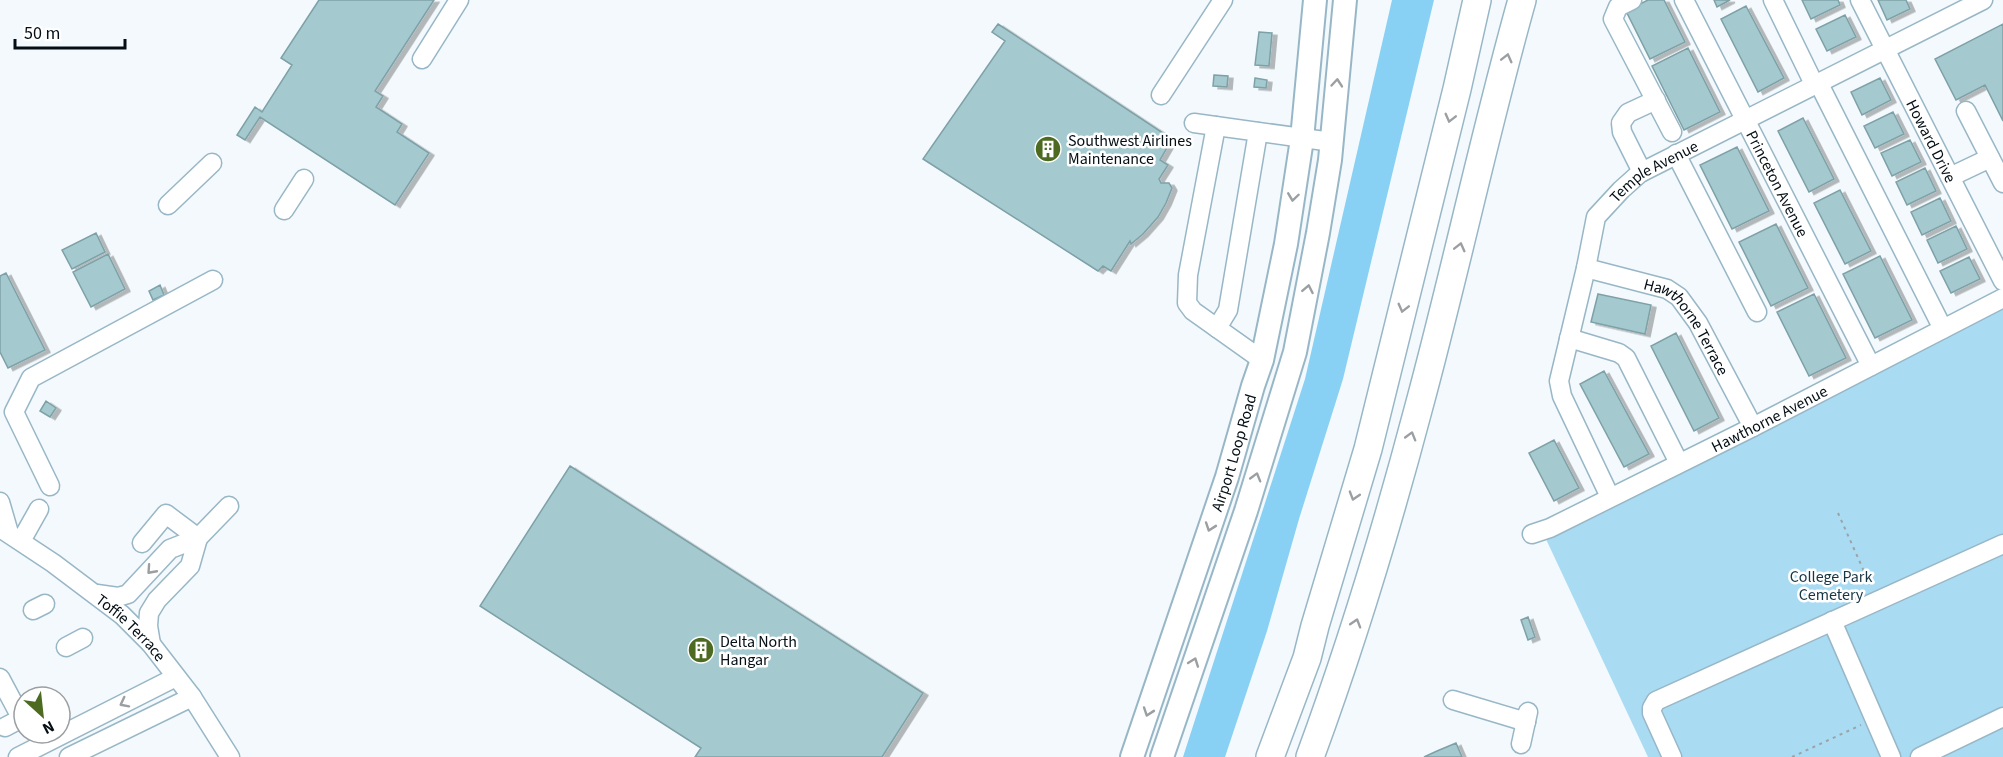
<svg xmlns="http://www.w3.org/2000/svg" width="2003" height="757" viewBox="0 0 2003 757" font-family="'Source Sans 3',sans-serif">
  <defs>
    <filter id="shadow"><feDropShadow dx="5" dy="2.5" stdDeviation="0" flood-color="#0004"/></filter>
  </defs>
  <rect width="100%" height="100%" fill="#f3f9fc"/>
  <path fill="#a9dbf3" d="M2003 308V757H1648L1545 537Z"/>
  <path fill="#88d1f4" d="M1392 0H1434L1343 379 1299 519 1267 631 1225 757H1183L1305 379Z"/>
  <path fill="#a4c9cf" stroke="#7ea1a7" stroke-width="1.5" filter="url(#shadow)" d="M319 0H434L375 91 383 96 376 107 402 124 397 132 429 153 395 205 260 117 245 140 237 135 255 107 262 112 292 65 281 58Z
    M1648 0H1664L1685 42 1650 59 1626 11Z
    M1714 0H1730L1717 7Z
    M1802 0H1838L1840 5 1811 19Z
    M1878 0H1906L1910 9 1887 20Z
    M1746 6 1784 78 1758 92 1721 19Z
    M1845 15 1856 37 1827 51 1816 29Z
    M998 24 1172 139 1160 160 1168 165 1159 179 1161 183H1169L1172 188 1166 203 1158 217 1143 234 1131 244 1130 241 1111 271 1103 266 1098 271 923 159 1005 41 992 32Z
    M2003 24V121L1985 85 1956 100 1935 59Z
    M1259 32 1272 33 1269 66 1255 65Z
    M1688 48 1720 112 1684 130 1652 66Z
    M1214 75 1228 76 1227 87 1213 86Z
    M1255 78 1267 80 1266 88 1254 87Z
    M1880 78 1891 100 1862 115 1851 92Z
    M1893 112 1904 134 1875 148 1864 126Z
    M1803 118 1834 179 1809 192 1778 131Z
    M1910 140 1921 162 1892 176 1881 153Z
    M1737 147 1769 211 1732 229 1700 165Z
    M1925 168 1936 191 1907 205 1896 182Z
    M1840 190 1871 251 1845 264 1814 203Z
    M1940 198 1951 221 1922 235 1911 212Z
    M1776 224 1808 288 1771 306 1739 242Z
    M1956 226 1967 249 1938 263 1927 240Z
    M96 233 105 252 72 269 62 250Z
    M108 254 125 289 91 307 73 272Z
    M1880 256 1912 320 1875 338 1843 274Z
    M1969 257 1980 279 1951 293 1940 271Z
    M6 273 45 350 8 368 0 352V276Z
    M160 285 164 295 153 300 149 291Z
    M1598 294 1651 305 1645 334 1591 322Z
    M1814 294 1846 358 1809 376 1777 312Z
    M1676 333 1719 418 1694 431 1651 346Z
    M1604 371 1649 454 1624 467 1580 384Z
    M46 401 56 408 50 417 40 411Z
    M1554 440 1579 488 1554 501 1529 453Z
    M570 466 923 693 882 757H695L701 748 480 606Z
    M1528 617 1535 637 1528 640 1521 620Z
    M1456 743 1462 757H1424L1437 751Z"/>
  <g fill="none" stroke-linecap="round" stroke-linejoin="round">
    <defs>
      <g id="minor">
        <path d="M1632 0 1618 7 1613 19 1672 132"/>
        <path id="s1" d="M1684 0 1871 366"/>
        <path d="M1773 0 1814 84"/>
        <path id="s2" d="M1860 0 2003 281"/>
        <path d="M422 59 459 0"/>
        <path d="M1818 82 1943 329"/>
        <path d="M1161 95 1223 0"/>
        <path d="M1966 111 2003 183"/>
        <path d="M1194 123 1332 142"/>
        <path d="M1216 126 1188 275 1187 303 1193 311 1262 360"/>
        <path d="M1676 154 1757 312"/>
        <path d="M1642 172 1622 132 1621 123 1628 113 1656 100"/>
        <path d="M1950 177 1990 158"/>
        <path d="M168 205 212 163"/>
        <path d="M284 210 304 179"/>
        <path id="s3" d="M1586 268 1667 289 1679 297 1698 323 1753 427"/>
        <path d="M1217 328 1228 310 1258 132"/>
        <path d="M1569 338 1619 353 1626 358 1679 463"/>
        <path d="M50 486 14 412 31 378 213 280"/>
        <path id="s4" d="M1610 497 1562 396 1559 381 1586 268 1596 217 1621 190 1640 173 1983 0"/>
        <path d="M0 502 9 533"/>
        <path id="s5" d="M0 528 53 563 122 615 151 644 192 697 230 757"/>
        <path id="s6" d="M1532 534 1550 528 1753 427 2003 298"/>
        <path d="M21 541 39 509"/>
        <path d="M142 543 166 514 198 538"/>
        <path d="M97 594 118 597 128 594 170 549 198 538 229 506"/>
        <path d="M33 610 45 604"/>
        <path d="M1832 621 1891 757"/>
        <path d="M151 644 148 626 149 613 157 600 190 566 198 538"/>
        <path d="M66 647 83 638"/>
        <path d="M0 678 24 723"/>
        <path d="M1453 700 1526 722"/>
        <path d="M5 727 24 717"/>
        <path d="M1521 744 1528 712"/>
        <path d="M18 757 176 677"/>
        <path d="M69 757 192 697"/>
        <path d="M1672 757 1652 713V708L1656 701 2003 544"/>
        <path d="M1920 757 2003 717"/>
      </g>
      <g id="major">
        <path id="s7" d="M1132 757 1227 477 1253 386 1262 360 1286 244 1302 139 1315 0"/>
        <path d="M1162 757 1246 511 1295 352 1318 233 1330 160 1345 0"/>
      </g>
      <path id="highway" d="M1270 757 1307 658 1315 626 1368 449 1457 89 1477 0
        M1310 757C1352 643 1387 527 1418 410 1455 274 1484 135 1522 0"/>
    </defs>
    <use href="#minor" stroke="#98b7c6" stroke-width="21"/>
    <use href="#major" stroke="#98b7c6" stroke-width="26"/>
    <use href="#highway" stroke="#98b7c6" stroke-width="30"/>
    <path stroke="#9ba3a7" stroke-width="2" stroke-dasharray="3 4.5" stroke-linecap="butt" d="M1838 513 1871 587
      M1792 757 1861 725"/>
    <use href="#minor" stroke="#fff" stroke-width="18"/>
    <use href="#major" stroke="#fff" stroke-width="22"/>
    <use href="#highway" stroke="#fff" stroke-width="27"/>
  </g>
  <defs><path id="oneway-chevron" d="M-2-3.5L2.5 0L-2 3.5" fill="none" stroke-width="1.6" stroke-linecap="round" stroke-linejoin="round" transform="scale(1.5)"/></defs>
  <g stroke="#9b9fa1">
    <use href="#oneway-chevron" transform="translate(1507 58) rotate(-76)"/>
    <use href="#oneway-chevron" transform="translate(1337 83) rotate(-85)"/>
    <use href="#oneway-chevron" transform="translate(1450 118) rotate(104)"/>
    <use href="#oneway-chevron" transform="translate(1293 197) rotate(98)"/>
    <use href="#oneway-chevron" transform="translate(1460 247) rotate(-76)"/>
    <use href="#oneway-chevron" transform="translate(1308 289) rotate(-79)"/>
    <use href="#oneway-chevron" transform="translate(1403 308) rotate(104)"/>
    <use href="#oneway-chevron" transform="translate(1411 436) rotate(-74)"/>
    <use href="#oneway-chevron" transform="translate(1256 477) rotate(-74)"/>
    <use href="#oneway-chevron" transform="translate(1354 496) rotate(107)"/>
    <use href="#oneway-chevron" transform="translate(1210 527) rotate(109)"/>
    <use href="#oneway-chevron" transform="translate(151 570) rotate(132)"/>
    <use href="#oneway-chevron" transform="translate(1356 623) rotate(-73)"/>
    <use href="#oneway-chevron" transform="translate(1194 662) rotate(-70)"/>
    <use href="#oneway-chevron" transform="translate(124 703) rotate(153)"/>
    <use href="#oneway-chevron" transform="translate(1148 712) rotate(109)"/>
  </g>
  <defs>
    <symbol id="building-disc" viewBox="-11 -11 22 22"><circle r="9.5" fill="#4c6b21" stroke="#fff"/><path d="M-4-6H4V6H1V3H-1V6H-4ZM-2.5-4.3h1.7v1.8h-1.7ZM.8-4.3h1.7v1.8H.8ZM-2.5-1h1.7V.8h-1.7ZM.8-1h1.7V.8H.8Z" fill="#fff"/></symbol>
  </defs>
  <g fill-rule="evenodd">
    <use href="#building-disc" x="1033" y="134" width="30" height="30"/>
    <use href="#building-disc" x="686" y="635" width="30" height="30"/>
  </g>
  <g text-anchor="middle" stroke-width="5" stroke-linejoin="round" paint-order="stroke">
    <g font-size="16" fill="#040e14" stroke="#fff" text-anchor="start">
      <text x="1068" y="146">Southwest Airlines<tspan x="1068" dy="18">Maintenance</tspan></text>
      <text x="720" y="647">Delta North<tspan x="720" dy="18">Hangar</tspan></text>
    </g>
    <g font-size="16" fill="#040e14" stroke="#fff">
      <text dy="6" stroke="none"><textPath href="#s2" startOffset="158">Howard Drive</textPath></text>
      <text dy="6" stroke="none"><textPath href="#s4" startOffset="370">Temple Avenue</textPath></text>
      <text dy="6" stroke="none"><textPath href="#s1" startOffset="206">Princeton Avenue</textPath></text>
      <text dy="6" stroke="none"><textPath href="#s3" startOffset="124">Hawthorne Terrace</textPath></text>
      <text dy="6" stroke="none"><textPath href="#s6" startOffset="264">Hawthorne Avenue</textPath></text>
      <text dy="6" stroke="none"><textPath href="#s7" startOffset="321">Airport Loop Road</textPath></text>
      <text dy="6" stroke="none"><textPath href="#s5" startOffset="165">Toffie Terrace</textPath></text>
    </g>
    <g font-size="16" fill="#153645" stroke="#fff">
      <text x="1831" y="582">College Park<tspan x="1831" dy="18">Cemetery</tspan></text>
    </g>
  </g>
  <g transform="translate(42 715) rotate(153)"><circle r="28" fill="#ffffff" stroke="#9b9fa1" stroke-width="1.5"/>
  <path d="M0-4.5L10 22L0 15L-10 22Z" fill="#4c6b21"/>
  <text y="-9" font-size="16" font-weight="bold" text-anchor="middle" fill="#040e14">N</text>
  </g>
  <path d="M15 39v9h110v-9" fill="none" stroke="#040e14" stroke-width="3"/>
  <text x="24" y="39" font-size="18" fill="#040e14" stroke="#ffffff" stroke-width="4.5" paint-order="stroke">50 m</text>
</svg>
